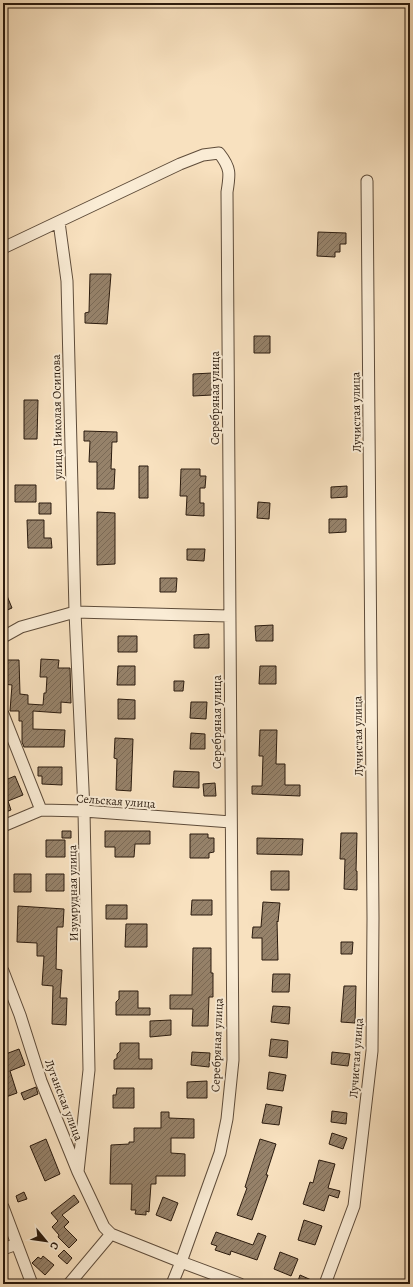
<svg xmlns="http://www.w3.org/2000/svg" width="413" height="1287" viewBox="0 0 413 1287" font-family="Alegreya,serif">
  <defs>
    <pattern id="building-hatch" width="6" height="6" patternUnits="userSpaceOnUse"><rect width="6" height="6" fill="#96826a"/><path d="M-1 1l2-2M0 6l6-6M5 7l2-2" fill="none" stroke="#7b6a56"/></pattern>
  </defs>
  <rect width="100%" height="100%" fill="#f8e1bf"/>
  <filter id="stains"><feTurbulence type="fractalNoise" baseFrequency=".005" numOctaves="4"/><feColorMatrix values="0 0 0 0 .2 0 0 0 0 .09 0 0 0 0 .02 0 0 0 .5 -.17"/></filter>
  <radialGradient id="worn" r=".72"><stop offset=".6" stop-color="#630" stop-opacity="0"/><stop offset="1" stop-color="#630" stop-opacity=".3"/></radialGradient>
  <path fill="url(#building-hatch)" stroke="#2b1b0e" d="M318 232 346 233V244H340V252H335V257L317 256Z
    M90 274H111L107 324 85 323V313L89 312Z
    M254 336H270V353H254Z
    M212 373V395L193 396V374Z
    M24 400H38L37 439H24Z
    M84 431 117 432V442H112L111 469H115L114 489H97V462H89L90 441H84Z
    M139 466H148V498H139Z
    M181 469H200V476H206L205 488H200V503H204V516L186 515 187 496H180Z
    M15 485H36V502H15Z
    M347 486V497L331 498V487Z
    M258 502 270 503 269 519 257 518Z
    M39 503H51V514H39Z
    M97 512 115 513V564L97 565Z
    M329 519H346V532L329 533Z
    M27 520H44V538H51L52 548H28Z
    M187 549H205L204 561 187 560Z
    M160 578H177L176 592H160Z
    M3 586 12 608 3 612Z
    M273 625V641H256L255 626Z
    M209 634V648H194V635Z
    M118 636H137V652H118Z
    M41 659 59 660 58 668H70L71 703 61 702V713L33 711V729L65 730 64 747H24L22 742V721H19V711H10L12 685 3 684V660H19L20 694 28 695V704L43 705 44 693H46L47 677H40Z
    M118 666H135V685H117Z
    M260 666H276V684H259Z
    M174 681H184L183 691H174Z
    M118 699 135 700V719H118Z
    M191 702H207L206 719 190 718Z
    M260 730H277L276 764H285V785H300V796L252 794V786H262L263 756H259Z
    M191 733 205 734V749H190Z
    M115 738 133 739 131 791 116 790 117 759 114 758Z
    M38 767H62V785L42 784V776H38Z
    M174 771 199 772V788L173 787Z
    M15 776 23 795 8 801 11 810 3 813V781Z
    M215 783 216 796H204L203 784Z
    M62 831H71V838H62Z
    M105 831H150V844H135L134 857H115V847H105Z
    M341 833H357L356 871H357V890L344 889 345 859H340Z
    M190 834H208V838H214V852L209 853V858H190Z
    M257 838 303 839 302 855 257 854Z
    M46 840H65V857H46Z
    M271 871H289V890H271Z
    M14 874H31V892H14Z
    M46 874H64V891H46Z
    M192 900H212V915H191Z
    M263 902 280 903 278 922 277 921 278 960H262V938H252L253 927H261Z
    M106 905H127V919H106Z
    M18 906 64 909 63 927H57L56 969 62 970 60 998H67L66 1025 52 1024 53 986 42 985 44 956H37V943L17 942Z
    M126 924H147V947H125Z
    M341 942H353L352 954H341Z
    M193 948H211V973H213V997H209L208 1026H192L193 1009H170V995H192Z
    M273 974H290L289 992H272Z
    M344 986H356L355 1023 341 1022Z
    M119 991H138V1008H150V1015H116V1002L119 999Z
    M273 1006 290 1007 289 1024 271 1022Z
    M171 1020V1035L150 1037V1021Z
    M271 1039 288 1041 287 1058 269 1056Z
    M120 1043H139V1059H152V1069H114V1060L117 1058V1054L120 1051Z
    M19 1049 25 1065 10 1071 17 1093 3 1098V1055Z
    M192 1052 210 1053 209 1067 191 1065Z
    M332 1052 350 1054 348 1066 331 1064Z
    M269 1072 286 1075 283 1091 267 1089Z
    M207 1081V1098H187V1082Z
    M36 1087 38 1094 24 1100 21 1093Z
    M117 1088H134V1108H113V1095H116Z
    M266 1104 282 1107 279 1125 262 1123Z
    M332 1111 347 1113 346 1124 331 1122Z
    M161 1112H169V1118L194 1119V1138H171V1153L185 1154V1176H156V1184H151L149 1212 146 1211V1215L135 1214 136 1210H131L132 1184H110L111 1145 129 1144V1142H134V1128H161Z
    M332 1133 347 1138 343 1149 329 1144Z
    M46 1139 60 1174 45 1181 30 1146Z
    M260 1139 276 1144 266 1175H268L252 1220 237 1215 247 1188 245 1187Z
    M319 1160 335 1164 328 1188 340 1191 338 1198 329 1195 324 1211 303 1204 310 1182 313 1183Z
    M24 1192 27 1199 18 1202 16 1196Z
    M74 1195 79 1202 62 1215 69 1222 64 1227 77 1240 69 1248 58 1237 59 1235 52 1227 58 1221 51 1213Z
    M163 1197 178 1203 171 1221 156 1215Z
    M304 1220 322 1226 315 1245 298 1240Z
    M216 1232 253 1245 258 1233 266 1236 257 1260 231 1251 230 1255 215 1250 217 1246 211 1244Z
    M64 1250 72 1258 67 1264 58 1256Z
    M280 1252 298 1259 291 1276 274 1269Z
    M43 1256 54 1265 45 1275 32 1263 38 1257 41 1259Z
    M300 1275 318 1283V1284H297Z"/>
  <g fill="none" stroke-linecap="round" stroke-linejoin="round">
    <defs>
      <path id="minor" d="M59 222 67 281 75 612 84 811 89 1070 78 1172
        M3 248 180 164 203 155 219 153C231 168 230 174 227 192L233 1060 227 1119 220 1153 181 1262 172 1284
        M3 637 21 627 75 612 229 616
        M3 714 41 810
        M3 826 41 810 84 811 231 822
        M3 971 20 1015 41 1081 78 1172 104 1227 111 1234 181 1262 240 1284
        M3 1207 32 1284
        M3 1249 17 1244
        M69 1284 111 1234
        M325 1284 354 1206 372 1051 373 918 367 181"/>
    </defs>
    <use href="#minor" stroke="#5e4c3a" stroke-width="13"/>
    <use href="#minor" stroke="#faecd5" stroke-width="11"/>
  </g>
  <g text-anchor="middle" stroke-width="4" stroke-linejoin="round" paint-order="stroke">
    <g font-size="12" fill="#2b1b0e" stroke="#faecd5">
      <text transform="translate(215 398) rotate(-90)" y="4">Серебряная улица</text>
      <text transform="translate(356 412) rotate(-91)" y="4">Лучистая улица</text>
      <text transform="translate(57 417) rotate(-91)" y="4">улица Николая Осипова</text>
      <text transform="translate(217 722) rotate(-90)" y="4">Серебряная улица</text>
      <text transform="translate(358 736) rotate(-91)" y="4">Лучистая улица</text>
      <text transform="translate(116 801) rotate(4)" y="4">Сельская улица</text>
      <text transform="translate(73 893) rotate(-91)" y="4">Изумрудная улица</text>
      <text transform="translate(217 1045) rotate(-88)" y="4">Серебряная улица</text>
      <text transform="translate(356 1058) rotate(-86)" y="4">Лучистая улица</text>
      <text transform="translate(64 1100) rotate(69)" y="4">Луганская улица</text>
    </g>
  </g>
  <rect width="413" height="1287" fill="none" stroke="#f8e1bf" stroke-width="16"/>
  <rect x="4" y="4" width="405" height="1279" fill="none" stroke="#2b1b0e" stroke-width="2"/>
  <rect x="8" y="8" width="397" height="1271" fill="none" stroke="#2b1b0e"/>
  <g transform="translate(46 1241) rotate(119)" stroke="#faecd5" stroke-width="3" paint-order="stroke">
  <path d="M0-3L7 15L0 10L-7 15Z" fill="#2b1b0e"/>
  <text y="-6" font-size="11" font-weight="bold" text-anchor="middle" fill="#2b1b0e">С</text>
  </g>
  <rect width="100%" height="100%" filter="url(#stains)"/>
  <rect width="100%" height="100%" fill="url(#worn)"/>
</svg>
